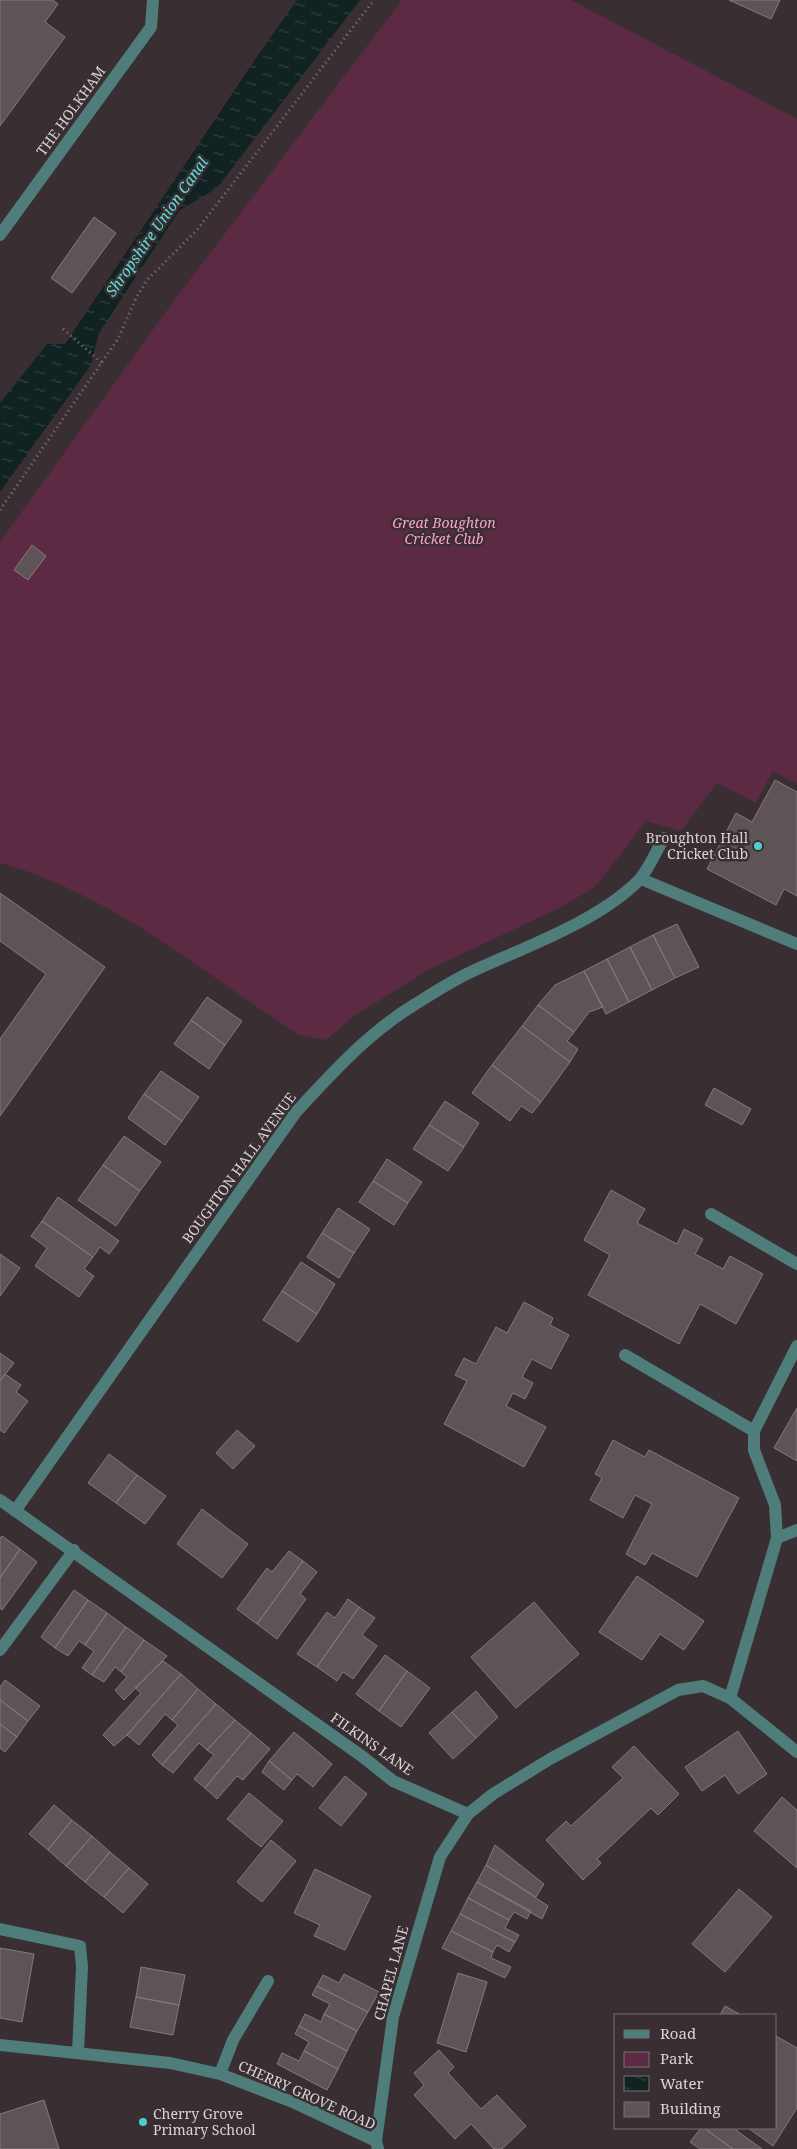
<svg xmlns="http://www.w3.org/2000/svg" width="797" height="2149" viewBox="0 0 797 2149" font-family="'Noto Serif',serif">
  <defs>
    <pattern id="water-ripples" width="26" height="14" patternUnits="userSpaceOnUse" patternTransform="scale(1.25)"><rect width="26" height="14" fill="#122"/><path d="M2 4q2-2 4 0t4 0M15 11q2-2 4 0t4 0" fill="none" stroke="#334141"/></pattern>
  </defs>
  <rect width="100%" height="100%" fill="#392f33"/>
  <path fill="#5c2a42" d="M402 0H571L797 119V784L773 771 756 803 717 783 681 831 646 821 595 887 559 908 428 970 354 1016 326 1040 299 1035C203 973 113 894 0 863V542L170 306Z"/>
  <path fill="url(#water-ripples)" d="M297 0H360L217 188 179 211 99 333 91 365 0 492V403L47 344H65L256 58Z"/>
  <path fill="#5e5458" stroke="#85797e" d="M0 0H53L58 4 45 22 65 37 0 126Z
    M729 0H780L771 19Z
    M94 217 116 233 72 293 51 278Z
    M32 545 46 556 28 580 14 570Z
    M775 780 797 792V896L784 889 776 905 707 869 736 813 752 822Z
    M0 893 105 967 0 1116V1039L46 974 0 941Z
    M677 924 699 967 675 978 653 935Z
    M653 935 675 978 652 990 630 947Z
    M630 947 652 990 629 1002 607 959Z
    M607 959 629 1002 606 1014 584 971Z
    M584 971 603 1007 589 1012 574 1032 538 1005 555 985Z
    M207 997 242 1021 225 1045 191 1020Z
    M538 1005 574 1032 567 1041 578 1049 570 1062 522 1026Z
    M191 1020 225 1045 209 1069 174 1044Z
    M522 1026 570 1062 541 1102 492 1065Z
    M492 1065 541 1102 532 1113 521 1106 510 1121 472 1093Z
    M161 1071 199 1097 182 1121 144 1094Z
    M714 1088 751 1109 742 1125 705 1105Z
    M144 1094 182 1121 165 1145 128 1118Z
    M445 1101 479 1123 464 1147 429 1125Z
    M429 1125 464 1147 448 1171 413 1149Z
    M124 1136 161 1162 140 1191 103 1165Z
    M387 1159 422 1182 408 1203 373 1181Z
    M103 1165 140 1191 116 1226 78 1200Z
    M373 1181 408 1203 394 1225 359 1202Z
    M611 1190 645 1209 637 1223 677 1244 684 1229 703 1239 695 1254 723 1269 730 1256 763 1274 736 1324 700 1304 679 1344 588 1295 610 1255 584 1240Z
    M58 1197 119 1241 109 1254 100 1247 93 1257 42 1221Z
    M338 1208 370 1229 354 1253 322 1233Z
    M42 1221 93 1257 84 1269 94 1276 79 1297 35 1266 47 1248 31 1236Z
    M322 1233 354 1253 339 1278 307 1257Z
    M0 1254 20 1268 0 1296Z
    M301 1262 335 1284 317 1314 282 1291Z
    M282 1291 317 1314 298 1342 263 1320Z
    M524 1302 553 1318 550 1325 569 1335 551 1369 532 1359 522 1377 533 1383 525 1399 513 1393 506 1406 546 1427 524 1467 444 1424 467 1381 455 1375 464 1358 476 1364 496 1327 507 1333Z
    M0 1353 14 1363 0 1381Z
    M5 1374 21 1385 16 1392 28 1401 4 1433 0 1430V1381Z
    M797 1408V1461L774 1448Z
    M237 1430 255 1446 233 1469 216 1453Z
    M613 1440 645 1457 649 1450 739 1498 697 1577 652 1553 645 1565 626 1554 652 1504 635 1495 623 1518 590 1500 602 1478 595 1474Z
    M109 1454 137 1475 116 1503 88 1483Z
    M137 1475 166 1496 145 1524 116 1503Z
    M202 1509 248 1544 222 1578 177 1544Z
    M2 1536 20 1549 0 1578V1538Z
    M20 1549 37 1562 2 1610 0 1608V1578Z
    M289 1551 303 1561 257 1624 237 1609 267 1568 272 1572Z
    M303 1561 317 1572 300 1594 306 1599 277 1639 257 1624Z
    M637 1576 704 1621 684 1650 660 1634 642 1660 599 1632Z
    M74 1590 88 1600 55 1648 41 1637Z
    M348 1599 359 1607 317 1667 297 1654 327 1612 335 1618Z
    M88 1600 107 1613 85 1645 79 1641 68 1656 55 1648Z
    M534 1602 579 1654 516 1708 471 1657Z
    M359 1607 375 1618 362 1635 377 1646 353 1679 343 1672 337 1681 317 1667Z
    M107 1613 126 1627 92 1675 82 1668 94 1651 85 1645Z
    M126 1627 144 1640 121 1672 115 1667 104 1682 92 1675Z
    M144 1640 167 1656 124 1700 115 1690 127 1677 121 1672Z
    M385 1655 407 1671 379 1711 356 1694Z
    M163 1661 181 1674 127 1735 114 1746 103 1735 141 1693 135 1688Z
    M407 1671 430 1688 401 1727 379 1711Z
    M181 1674 198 1689 172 1720 165 1714 139 1745 127 1735Z
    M5 1680 40 1706 28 1721 0 1700V1687Z
    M198 1689 216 1704 162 1765 152 1755 178 1725 172 1720Z
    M476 1691 498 1717 476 1738 452 1712Z
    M0 1700 28 1721 17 1737 0 1724Z
    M216 1704 235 1720 207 1750 199 1743 173 1773 162 1765Z
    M452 1712 476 1738 453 1759 429 1733Z
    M235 1720 251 1733 205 1788 194 1779 214 1755 207 1750Z
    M0 1724 17 1737 5 1752 0 1748Z
    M738 1731 767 1774 738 1794 725 1775 702 1791 685 1767Z
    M294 1732 332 1764 313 1787 297 1774 292 1780 269 1761Z
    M251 1733 270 1749 243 1780 237 1776 217 1799 205 1788Z
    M634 1746 679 1794 658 1815 651 1808 597 1859 601 1863 583 1880 546 1840 566 1821 571 1826 623 1778 612 1767Z
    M269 1761 292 1780 284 1790 262 1772Z
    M345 1776 367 1794 341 1826 319 1808Z
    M249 1793 283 1821 261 1847 227 1819Z
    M782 1797 797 1810V1868L754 1831Z
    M54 1805 72 1820 48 1850 29 1834Z
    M72 1820 92 1836 66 1866 48 1850Z
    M92 1836 110 1852 85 1882 66 1866Z
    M271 1840 296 1861 262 1902 237 1882Z
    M495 1845 544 1884 536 1897 486 1865Z
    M110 1852 129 1868 104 1897 85 1882Z
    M486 1865 548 1906 542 1919 477 1882Z
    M129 1868 148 1884 123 1913 104 1897Z
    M315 1869 371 1896 345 1950 314 1936 320 1925 294 1913Z
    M477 1882 531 1911 527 1919 514 1912 509 1920 468 1898Z
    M739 1889 772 1917 725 1972 692 1944Z
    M468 1898 509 1920 505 1928 519 1935 515 1942 460 1914Z
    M460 1914 515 1942 509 1952 497 1945 493 1952 451 1931Z
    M451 1931 493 1952 491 1958 511 1967 505 1978 442 1948Z
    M0 1948 34 1954 22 2022 0 2018Z
    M141 1967 185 1975 179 2005 136 1997Z
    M458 1973 487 1982 466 2052 437 2043Z
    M344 1974 379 1992 368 2012 317 1986 323 1975 339 1983Z
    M317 1986 368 2012 357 2031 324 2014 330 2004 312 1995Z
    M136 1997 179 2005 173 2035 130 2027Z
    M725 2006 741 2015H720Z
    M305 2014 321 2022 324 2014 357 2031 347 2051 299 2026Z
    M299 2026 347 2051 338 2069 304 2051 309 2042 295 2034Z
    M776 2036 797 2048V2108L773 2146 748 2128H776Z
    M439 2050 454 2067 448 2073 481 2109 497 2095 526 2126 502 2149H494L471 2124 455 2139 414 2095 424 2085 414 2073Z
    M304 2051 338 2069 327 2090 277 2064 282 2053 299 2061Z
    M44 2100 59 2149H0V2114Z
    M701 2128H704L733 2149H700L690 2142Z
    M704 2128H733L762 2149H733Z"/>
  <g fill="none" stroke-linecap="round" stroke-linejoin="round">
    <path stroke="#80777a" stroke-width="3" stroke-dasharray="1 4" stroke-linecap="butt" d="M63 329 102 363
      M0 510 118 339 137 296 148 279 197 230 374 0"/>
    <path stroke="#4e7d7c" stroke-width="12" d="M0 235 151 27 153 0
      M641 879 797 944
      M711 1214 797 1264
      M625 1355 754 1431
      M0 1500 363 1757 393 1781 468 1814 493 1794 550 1759 678 1690 703 1686 730 1698 797 1752
      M15 1511 296 1112C332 1073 368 1033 414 1005 433 993 453 980 473 971 525 947 599 921 639 880 649 869 656 851 664 838
      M777 1538 797 1530
      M0 1650 74 1550
      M730 1698 777 1538 775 1505 754 1450V1431L797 1346
      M0 1929 80 1946 82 1967 78 2053
      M0 2045 170 2063 220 2074 295 2103 376 2141
      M220 2074 233 2040 268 1981
      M378 2149 376 2141 393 2017 440 1857 468 1814"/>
  </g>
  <g fill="#52cdcc" stroke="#392f33" stroke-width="2">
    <circle cx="758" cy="846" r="5"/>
    <circle cx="143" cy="2122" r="5"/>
  </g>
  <g text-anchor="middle" stroke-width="5" stroke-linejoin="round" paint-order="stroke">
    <g font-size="14" fill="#dad4d6" stroke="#392f33">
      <text transform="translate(71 111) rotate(-54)" y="5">THE HOLKHAM</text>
      <text transform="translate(239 1168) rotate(-54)" y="5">BOUGHTON HALL AVENUE</text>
      <text transform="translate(372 1744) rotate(35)" y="5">FILKINS LANE</text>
      <text transform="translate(391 1973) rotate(-75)" y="5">CHAPEL LANE</text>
      <text transform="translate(307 2095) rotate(24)" y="5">CHERRY GROVE ROAD</text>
    </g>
    <g font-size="14" font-style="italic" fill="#fba2ca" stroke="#392f33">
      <text x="444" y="528">Great Boughton<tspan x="444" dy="16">Cricket Club</tspan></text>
    </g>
    <g font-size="14" fill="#dad4d6" stroke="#392f33" text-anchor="end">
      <text x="748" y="843">Broughton Hall<tspan x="748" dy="16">Cricket Club</tspan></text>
      <text x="153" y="2119" text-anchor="start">Cherry Grove<tspan x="153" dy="16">Primary School</tspan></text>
    </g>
    <g font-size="15" font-style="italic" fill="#5be1df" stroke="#392f33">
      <text transform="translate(157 227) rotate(-55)" y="5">Shropshire Union Canal</text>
    </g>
  </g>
  <rect x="614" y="2014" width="162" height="115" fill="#392f33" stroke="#797174"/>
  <rect x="624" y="2030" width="25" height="8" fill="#4e7d7c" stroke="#797174"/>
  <text x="660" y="2039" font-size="15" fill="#dad4d6">Road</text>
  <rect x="624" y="2052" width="25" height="15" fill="#5c2a42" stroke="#797174"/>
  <text x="660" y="2064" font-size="15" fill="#dad4d6">Park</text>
  <rect x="624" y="2076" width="25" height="15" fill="url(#water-ripples)" stroke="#797174"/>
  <text x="660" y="2089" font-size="15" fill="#dad4d6">Water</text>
  <rect x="624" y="2102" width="25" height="15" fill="#5e5458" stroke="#797174"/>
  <text x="660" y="2114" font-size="15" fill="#dad4d6">Building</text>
</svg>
